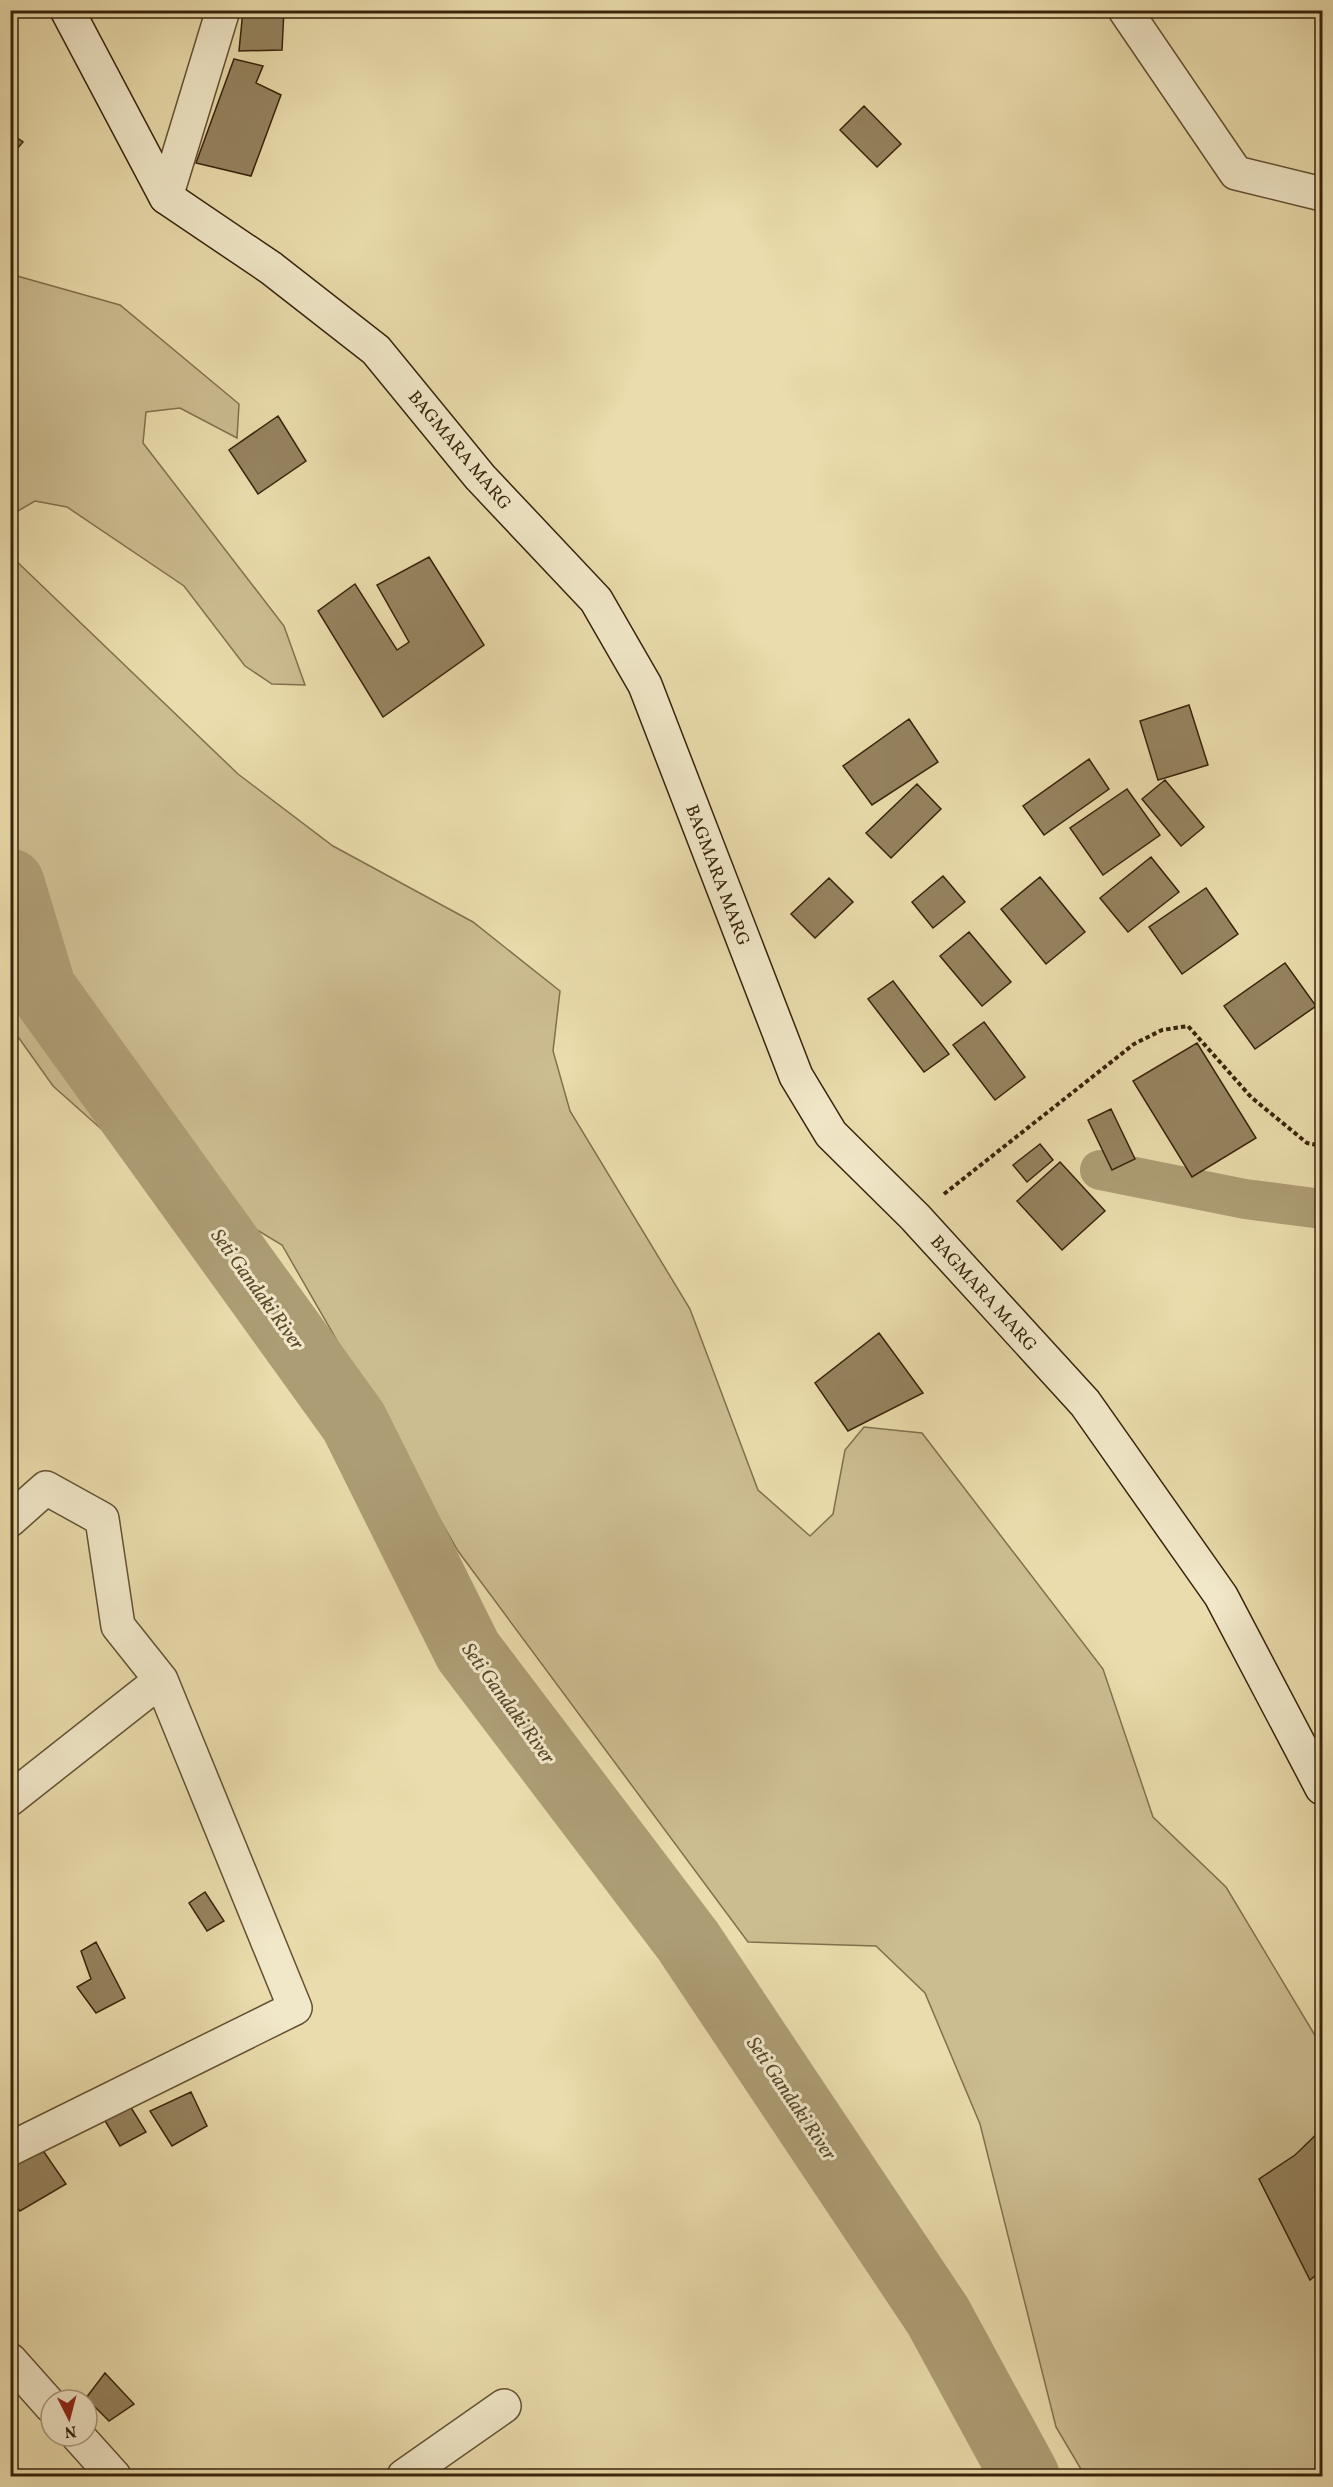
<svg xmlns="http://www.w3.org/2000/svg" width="1333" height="2487" viewBox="0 0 1333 2487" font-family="Vollkorn,serif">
  <rect width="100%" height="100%" fill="#eadcac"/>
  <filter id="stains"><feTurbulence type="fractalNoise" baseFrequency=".00333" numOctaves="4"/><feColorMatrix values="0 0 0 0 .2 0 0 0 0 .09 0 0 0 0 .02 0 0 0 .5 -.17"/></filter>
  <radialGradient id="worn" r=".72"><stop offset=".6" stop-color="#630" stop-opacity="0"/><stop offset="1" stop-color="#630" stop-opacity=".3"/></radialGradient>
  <path fill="#ccbd91" stroke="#82704e" stroke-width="1.5" d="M10 274 120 305 239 404 237 438 180 408 146 412 143 443 284 626 305 685 272 684 245 666 184 586 67 507 35 501 11 515Z
    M10 555 238 774 333 846 473 922 560 991 553 1051 570 1111 690 1309 758 1490 810 1536 833 1514 845 1450 864 1427 922 1433 1103 1669 1153 1817 1226 1887 1322 2047V2476H1085L1056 2427 980 2124 925 1993 876 1946 748 1942 458 1551 282 1245 126 1151 53 1086 11 1027Z"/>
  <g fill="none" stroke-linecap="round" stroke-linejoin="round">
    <path stroke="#ad9d75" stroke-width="40" d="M1100 1170 1245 1199 1322 1209"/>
    <path stroke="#ad9d75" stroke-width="69" d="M10 883 42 989 354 1422 468 1651 688 1941 938 2316 1025 2476"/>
  </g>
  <path fill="#95835f" stroke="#38230b" stroke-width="1.5" d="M243 10H284L282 50 239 51Z
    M234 59 263 66 256 83 281 95 251 176 196 163Z
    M864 106 901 144 877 167 840 130Z
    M10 133 23 142 10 157Z
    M278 416 306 461 258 494 229 450Z
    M429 557 484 645 383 717 318 611 355 584 397 650 409 642 377 585Z
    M1189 705 1208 765 1158 780 1140 721Z
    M909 719 938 762 872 805 843 766Z
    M1089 759 1109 789 1044 835 1023 806Z
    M1165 780 1204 827 1181 846 1142 799Z
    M917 784 941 809 891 858 866 833Z
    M1127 789 1160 835 1103 875 1070 828Z
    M1151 857 1179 892 1128 932 1100 898Z
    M943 876 965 902 933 928 912 902Z
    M1040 877 1085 932 1046 964 1001 909Z
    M829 878 853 902 815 938 791 914Z
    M1206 888 1238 934 1182 974 1149 927Z
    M969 932 1011 982 982 1006 940 956Z
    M1285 963 1316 1006 1255 1049 1224 1006Z
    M893 981 949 1054 924 1072 868 999Z
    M984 1022 1025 1077 995 1100 953 1045Z
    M1197 1043 1256 1138 1192 1177 1133 1081Z
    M1111 1109 1135 1159 1112 1170 1088 1120Z
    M1040 1144 1053 1160 1027 1182 1013 1165Z
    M1060 1162 1105 1211 1062 1250 1017 1201Z
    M879 1333 923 1393 848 1431 815 1383Z
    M205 1892 224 1921 207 1931 189 1903Z
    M96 1942 125 1998 96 2013 77 1987 91 1979 81 1951Z
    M191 2092 207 2126 172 2146 150 2111Z
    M130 2106 146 2132 120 2146 104 2119Z
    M1322 2129V2270L1310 2280 1259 2179 1295 2155Z
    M44 2152 66 2184 20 2211 10 2198V2169L26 2158Z
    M105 2373 134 2404 109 2421 86 2398Z"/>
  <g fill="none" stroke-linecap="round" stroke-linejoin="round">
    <defs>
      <path id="minor" d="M1125 10 1236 173 1322 194
        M166 197 223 10
        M10 1520 46 1488 102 1519 118 1626 161 1680 295 2008 10 2149
        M10 1799 161 1680
        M10 2360 51 2406
        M78 2436 114 2476
        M404 2476 504 2406"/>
      <path id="secondary" d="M67 10 166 197 271 268 376 350 480 477 596 600 645 685 796 1076 831 1134 915 1217 1085 1403 1221 1596 1322 1788"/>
    </defs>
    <use href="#minor" stroke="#645133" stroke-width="36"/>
    <use href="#secondary" stroke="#38230b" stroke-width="36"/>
    <path stroke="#38230b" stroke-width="4" stroke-dasharray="4.5 3" stroke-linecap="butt" d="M944 1194 1134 1044 1162 1030 1188 1026 1251 1097 1307 1143 1322 1146"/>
    <use href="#minor" stroke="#f1e8c9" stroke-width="33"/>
    <use href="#secondary" stroke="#f1e8c9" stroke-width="33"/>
  </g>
  <g text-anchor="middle" stroke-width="6" stroke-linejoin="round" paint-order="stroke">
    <g font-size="18" fill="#38230b" stroke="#f1e8c9">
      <text transform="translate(460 450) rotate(50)" y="6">BAGMARA MARG</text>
      <text transform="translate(718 875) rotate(69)" y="6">BAGMARA MARG</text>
      <text transform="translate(984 1293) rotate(48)" y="6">BAGMARA MARG</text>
    </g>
    <g font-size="20" font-style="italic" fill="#5b482b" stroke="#f1e8c9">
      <text transform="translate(258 1289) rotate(54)" y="7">Seti Gandaki River</text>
      <text transform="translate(509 1703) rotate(54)" y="7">Seti Gandaki River</text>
      <text transform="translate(792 2098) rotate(56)" y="7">Seti Gandaki River</text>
    </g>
  </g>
  <rect width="1333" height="2487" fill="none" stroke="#eadcac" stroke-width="36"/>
  <rect x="12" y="12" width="1309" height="2463" fill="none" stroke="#38230b" stroke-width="3"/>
  <rect x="18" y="18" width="1297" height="2451" fill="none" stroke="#38230b" stroke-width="1.5"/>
  <g transform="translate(69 2418) rotate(174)"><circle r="28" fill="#f1e8c9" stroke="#a7997d" stroke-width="1.5"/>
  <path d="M0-4.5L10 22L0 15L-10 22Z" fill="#8f2418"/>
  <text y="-9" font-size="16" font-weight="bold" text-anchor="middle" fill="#38230b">N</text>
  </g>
  <rect width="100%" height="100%" filter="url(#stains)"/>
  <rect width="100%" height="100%" fill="url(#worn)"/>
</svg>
